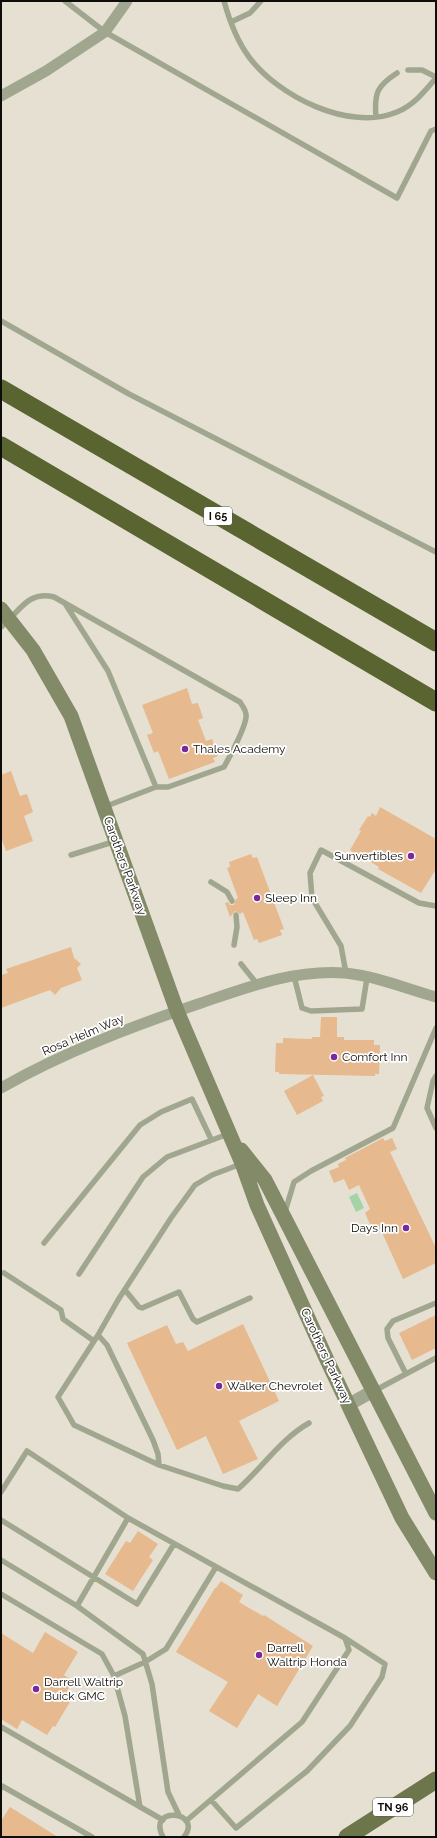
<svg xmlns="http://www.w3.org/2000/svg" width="437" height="1838" viewBox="0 0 437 1838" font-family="Raleway,sans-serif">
  <rect width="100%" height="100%" fill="#e5e0d2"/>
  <path fill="#a5d3a8" d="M357 1193 364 1208 356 1212 349 1197Z"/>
  <path fill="#e6b98f" d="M187 688 192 704 198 703 203 718 198 720 206 741 212 739 218 756 213 758 215 762 169 779 158 751 154 753 147 735 153 733 142 705Z
    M11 771 20 796 27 794 33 812 24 816 33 841 6 851 1 837V775Z
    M380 807 436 839V869L421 893 378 869 379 867 361 856 360 858 350 853 352 851 350 850 361 831 359 830 368 816 370 817 372 813 376 816Z
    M251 854 253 858 257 857 284 929 280 930 282 935 259 943 257 939 254 940 243 912 240 914 235 911 230 917 225 903 228 902 230 905H234L236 899 238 898 227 868 230 867 229 862Z
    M71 947 74 958 81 964 77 968 82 980 61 988 55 995 50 990 1 1008V975L8 973 6 969Z
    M321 1017H337V1037H344V1040H374V1045H380L379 1074H375V1076L279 1074V1072H275L276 1043H283V1038L312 1039V1037H320Z
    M313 1075 324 1096 321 1097 323 1101 297 1115 284 1091Z
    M383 1138 385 1141 392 1138 397 1149 390 1152 436 1248V1263L403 1279 380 1228 373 1231 365 1213 370 1209 359 1185 349 1190 344 1179 334 1183 329 1171 339 1167 338 1164 346 1160 345 1158Z
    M436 1315V1348L412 1360 399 1333Z
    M243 1324 279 1401 239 1421 258 1459 223 1474 206 1436 177 1450 127 1343 167 1325 176 1344 183 1342 188 1351Z
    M138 1531 158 1544 149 1557 153 1560 133 1591 105 1574 126 1541 130 1543Z
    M221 1581 243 1595 239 1602 263 1616 264 1615 313 1646 277 1706 258 1694 237 1728 209 1711 228 1682 176 1652 215 1588H216Z
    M45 1632 78 1652 64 1675 73 1681 67 1691 74 1695 55 1727 53 1726 47 1735 22 1720 17 1729 1 1719V1633L33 1653Z
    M10 1807 58 1837H1V1821Z"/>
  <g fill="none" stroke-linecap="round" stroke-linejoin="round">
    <path stroke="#a1a78f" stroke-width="5.5" d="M65 1 105 32 397 198 431 131 436 129
      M224 1C229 19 237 41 249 57 278 96 349 132 397 112 414 105 425 91 436 78
      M231 22 250 13 261 1
      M408 70H422L436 77
      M376 117C374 93 377 86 397 73
      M1 321 129 394 436 552
      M66 605 108 671 156 787
      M1 627C19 613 27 590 54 597L240 702C243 707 247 711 246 717 245 729 230 756 224 767L168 787H156L104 807
      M71 855 116 841
      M211 882 227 892 232 901
      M234 945 237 927 236 915
      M241 964 257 984
      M346 973 341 946 312 898 310 873 321 850 419 903 436 906
      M294 976 302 1008 311 1011 362 1009 367 978
      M436 1076 433 1081 427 1108 436 1128
      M241 1164 212 1175 195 1185 171 1218 118 1300 98 1335 58 1397 74 1425 159 1465 223 1486 238 1489C262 1468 282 1438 309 1423
      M285 1212 294 1182 311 1171 393 1128 436 1028
      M44 1243 140 1125 161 1112 192 1099 211 1139
      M4 1273 61 1310 63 1319 94 1341
      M79 1274 143 1177 167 1157 228 1134
      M125 1290 139 1307 142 1308 179 1292 193 1319 197 1322 250 1298
      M98 1335 107 1345 153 1440 158 1454 159 1465
      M406 1374 388 1338 387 1329 393 1321 436 1303
      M374 1391 436 1358
      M1 1492 27 1451 128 1518
      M1 1520 137 1604 174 1544
      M1 1560 77 1606 128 1518 345 1638 349 1650 302 1722 186 1821
      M1 1594 102 1654 114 1676 125 1716 140 1807
      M77 1606 143 1654 152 1684 168 1792 179 1815
      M114 1676 145 1662 166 1649 216 1567
      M1 1727 163 1820
      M1 1788 2 1786 92 1837
      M211 1800 236 1828 307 1771 350 1726 382 1677 385 1664 345 1638
      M163 1837C146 1805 204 1811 184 1837"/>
    <path stroke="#a1a78f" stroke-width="11" d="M1 96 46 71 105 32 127 1
      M1 1088C64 1052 133 1026 201 1003 248 987 295 969 345 973 376 976 407 989 436 997"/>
    <path stroke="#a1a78f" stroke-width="13" d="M348 1405 373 1391"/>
    <path stroke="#828a67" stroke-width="15" d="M1 609 33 650 71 716 177 1011 242 1163 257 1205 327 1360 402 1518 436 1573
      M241 1150 265 1180 436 1513"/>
    <path stroke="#6c764a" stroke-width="17" d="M347 1837 436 1780"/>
    <path stroke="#596430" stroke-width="19" d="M1 389 436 642
      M1 446 436 702"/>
  </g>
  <g fill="#7b299a" stroke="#fff" stroke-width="1.5">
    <circle cx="185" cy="749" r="4"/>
    <circle cx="411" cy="856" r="4"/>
    <circle cx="257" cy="898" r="4"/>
    <circle cx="334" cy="1057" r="4"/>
    <circle cx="406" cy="1228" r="4"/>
    <circle cx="219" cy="1386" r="4"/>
    <circle cx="259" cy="1655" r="4"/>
    <circle cx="36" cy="1689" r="4"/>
  </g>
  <g text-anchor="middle" stroke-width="3.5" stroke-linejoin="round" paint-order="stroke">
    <g fill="#fff" stroke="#575653" stroke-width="1">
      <rect x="204" y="507" width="28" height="18" rx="3"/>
      <rect x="373" y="1798" width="40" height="18" rx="3"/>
    </g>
    <g font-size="11" font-weight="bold" fill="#0f0d09">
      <text x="218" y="520">I 65</text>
      <text x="393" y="1811">TN 96</text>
    </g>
    <g font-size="12" fill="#0f0d09" stroke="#fff" text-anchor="start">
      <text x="193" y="753">Thales Academy</text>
      <text x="403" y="860" text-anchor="end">Sunvertibles</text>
      <text x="265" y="902">Sleep Inn</text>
      <text x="342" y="1061">Comfort Inn</text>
      <text x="398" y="1232" text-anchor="end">Days Inn</text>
      <text x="227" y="1390">Walker Chevrolet</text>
      <text x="267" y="1652">Darrell<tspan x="267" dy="14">Waltrip Honda</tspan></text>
      <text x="44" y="1686">Darrell Waltrip<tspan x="44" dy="14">Buick GMC</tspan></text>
    </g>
    <g font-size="12" fill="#0f0d09" stroke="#fff">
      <text transform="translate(125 866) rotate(70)" y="4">Carothers Parkway</text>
      <text transform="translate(83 1035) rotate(-23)" y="4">Rosa Helm Way</text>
      <text transform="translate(326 1356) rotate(65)" y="4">Carothers Parkway</text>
    </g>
  </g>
  <rect width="437" height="1838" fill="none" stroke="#0f0d09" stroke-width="4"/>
</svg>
